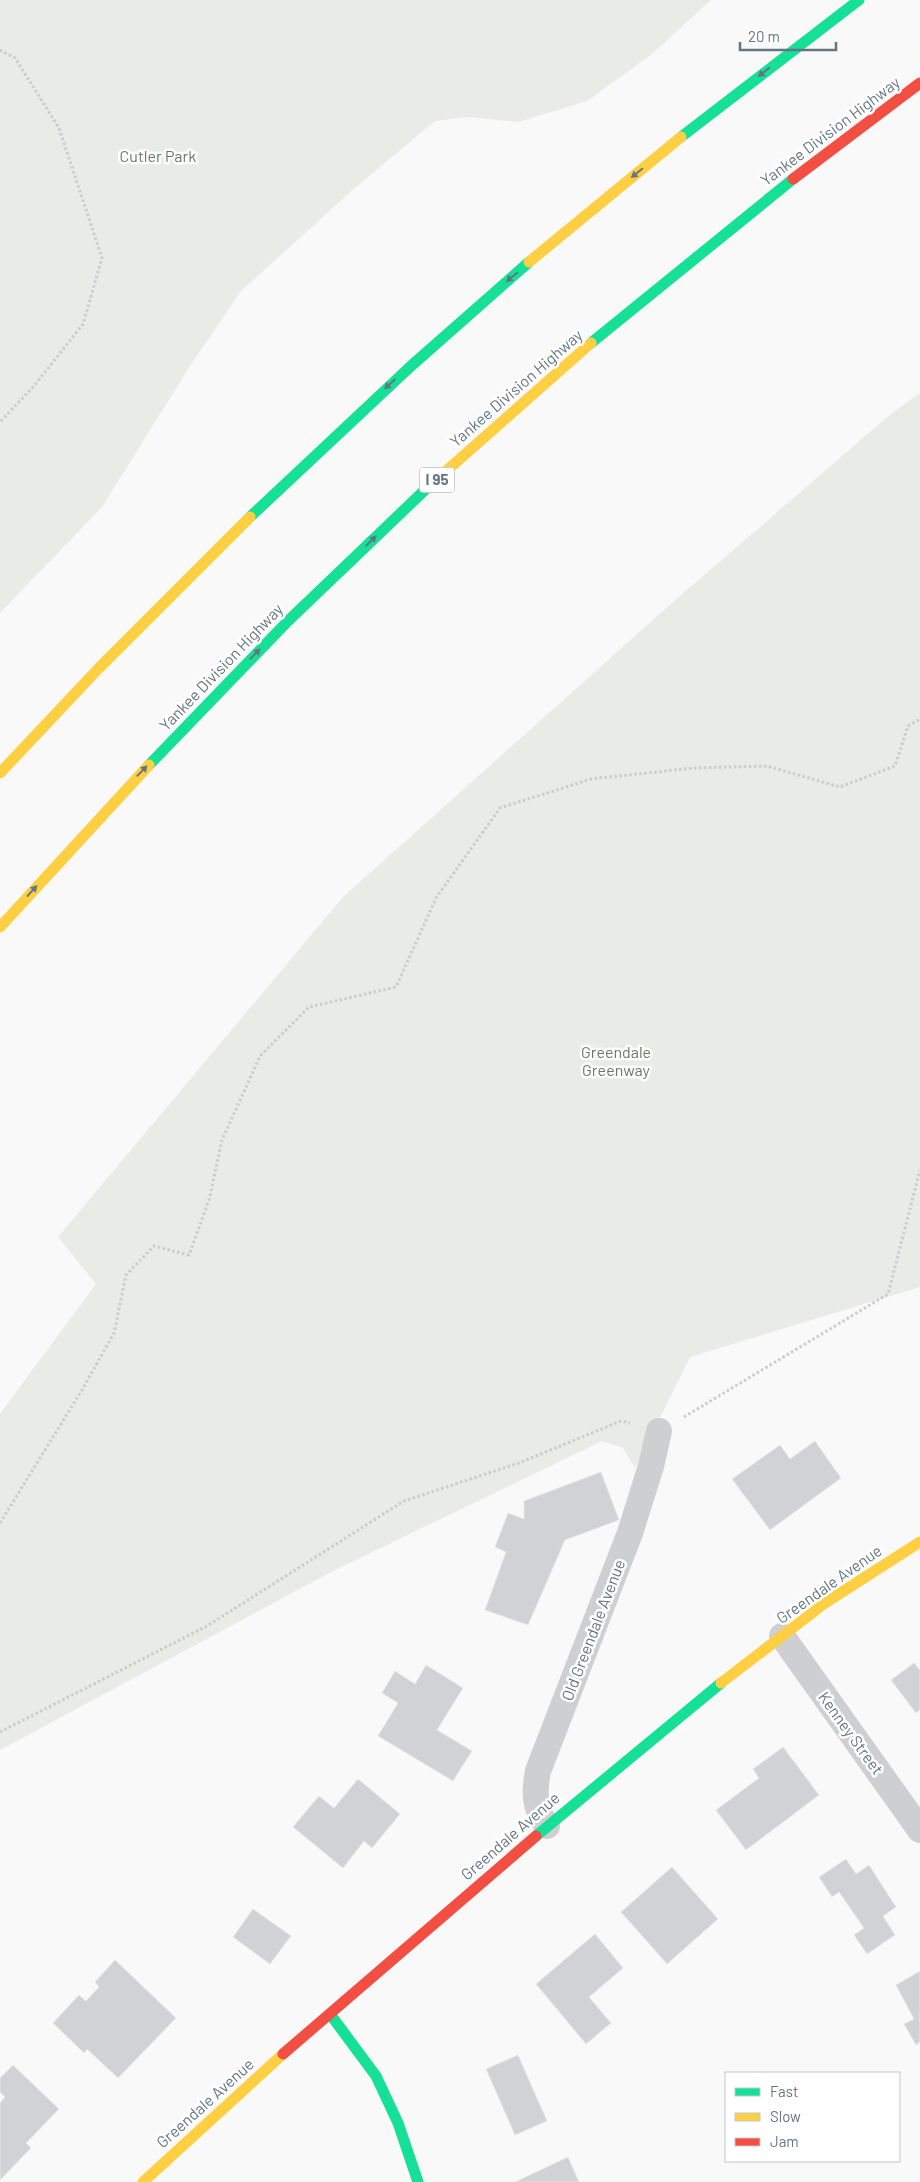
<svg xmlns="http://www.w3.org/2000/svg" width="920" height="2182" viewBox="0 0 920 2182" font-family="Barlow,sans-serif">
  <rect width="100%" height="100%" fill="#f9f9f9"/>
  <path fill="#e8ebe6" d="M0 0H711L652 54 587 101 518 122 469 117 435 121 356 187 241 291 190 366 102 507 0 613Z
    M920 393V1287L690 1357 635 1468 623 1448 602 1441 333 1571 0 1750V1414L96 1284 58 1237 343 897 673 602 892 413Z"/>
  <path fill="#d0d2d3" stroke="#e8e8e8" d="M815 1441 841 1478 770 1530 732 1479 780 1445 790 1459Z
    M601 1472 619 1520 565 1540 528 1625 485 1610 506 1552 495 1547 508 1513 524 1519V1501Z
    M914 1663 920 1670V1710L916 1713 891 1680Z
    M426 1665 463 1688 437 1730 472 1751 453 1781 378 1736 398 1703 382 1693 395 1671 415 1684Z
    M783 1747 819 1795 746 1850 716 1810 759 1778 753 1769Z
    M358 1779 400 1814 372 1848 364 1841 343 1868 293 1827 319 1796 334 1808Z
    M846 1859 856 1874 869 1865 896 1907 883 1916 895 1935 867 1954 854 1935 864 1928 839 1892 832 1897 819 1877Z
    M672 1867 718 1919 667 1964 621 1912Z
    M253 1909 291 1936 270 1964 233 1937Z
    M595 1934 623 1968 589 1997 611 2023 586 2044 536 1984Z
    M115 1960 176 2018 118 2078 87 2049 84 2053 53 2023 79 1995 86 2001 99 1987 95 1982Z
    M920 1971V2042L916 2045 904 2024 914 2019 896 1985Z
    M518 2055 547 2121 515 2135 486 2069Z
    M13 2065 59 2109 26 2143 31 2148 0 2180V2103L5 2097 0 2092V2078Z
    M568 2157 579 2182H515Z"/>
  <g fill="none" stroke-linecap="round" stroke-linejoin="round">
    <path stroke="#cbcccd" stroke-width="3" stroke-dasharray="2.5 2.5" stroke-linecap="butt" d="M0 50 15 58 59 128 102 258 83 324 34 386 0 422
      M684 1417 888 1294 920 1170
      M0 1523 82 1390 114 1333 126 1275 154 1246 189 1255 209 1200 222 1140 260 1056 309 1007 396 987 436 898 500 808 591 779 693 768 767 766 840 787 895 766 908 726 920 719
      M0 1732 207 1626 404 1501 519 1463 621 1421 630 1423"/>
    <path stroke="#cecfd0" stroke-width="26" d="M782 1636 920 1830
      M547 1826C534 1808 534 1791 538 1771L630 1533 651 1466 659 1431"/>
    <path stroke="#16e098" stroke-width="11" d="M681 137 859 0
      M591 343 793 179
      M250 517 411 366 529 262
      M149 765 288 621 428 487
      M536 1836 721 1683
      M330 2014 376 2076 398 2123 418 2182"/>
    <path stroke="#ffcf43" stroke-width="11" d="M529 262 681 137
      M428 487 591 343
      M0 773 99 668 250 517
      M0 927 149 765
      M721 1683 825 1603 920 1542
      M143 2182 283 2054"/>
    <path stroke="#f24e42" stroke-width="11" d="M793 179 920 83
      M283 2054 536 1836"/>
  </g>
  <defs><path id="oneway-solid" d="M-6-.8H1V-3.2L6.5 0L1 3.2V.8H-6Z" transform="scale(1.25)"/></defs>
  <g fill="#657683">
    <use href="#oneway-solid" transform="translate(764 72) rotate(142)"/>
    <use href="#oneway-solid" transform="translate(637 173) rotate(141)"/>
    <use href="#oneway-solid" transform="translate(512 277) rotate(140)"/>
    <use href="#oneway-solid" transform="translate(390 384) rotate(138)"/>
    <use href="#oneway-solid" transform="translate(371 541) rotate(-44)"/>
    <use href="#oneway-solid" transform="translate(255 654) rotate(-45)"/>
    <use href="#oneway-solid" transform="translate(142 771) rotate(-46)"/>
    <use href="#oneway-solid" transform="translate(32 891) rotate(-48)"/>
  </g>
  <g text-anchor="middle" stroke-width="5" stroke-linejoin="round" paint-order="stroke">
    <rect fill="#fff" stroke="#939fa8" stroke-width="1" x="419.5" y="467.5" width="35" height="25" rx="4"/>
    <g font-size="15" font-weight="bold" fill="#657683">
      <text x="437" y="485">I 95</text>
    </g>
    <g font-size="16" fill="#657683" stroke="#fff">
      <text transform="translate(830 131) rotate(-37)" y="6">Yankee Division Highway</text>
      <text transform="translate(516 388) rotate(-41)" y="6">Yankee Division Highway</text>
      <text transform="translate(221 667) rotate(-46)" y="6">Yankee Division Highway</text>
      <text transform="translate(829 1584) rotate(-35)" y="6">Greendale Avenue</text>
      <text transform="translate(593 1630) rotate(-69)" y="6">Old Greendale Avenue</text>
      <text transform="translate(851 1733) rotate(54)" y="6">Kenney Street</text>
      <text transform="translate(510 1836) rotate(-41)" y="6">Greendale Avenue</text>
      <text transform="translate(205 2103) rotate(-42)" y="6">Greendale Avenue</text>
    </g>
    <g font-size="16" fill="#687a64" stroke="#fff">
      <text x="158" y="162">Cutler Park</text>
      <text x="616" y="1058">Greendale<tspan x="616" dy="18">Greenway</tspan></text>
    </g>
  </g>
  <rect x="725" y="2072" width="175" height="90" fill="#ffffff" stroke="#c1c8cd"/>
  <rect x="735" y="2088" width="25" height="8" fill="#16e098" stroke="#c1c8cd"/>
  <text x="770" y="2097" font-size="15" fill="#657683">Fast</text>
  <rect x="735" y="2113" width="25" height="8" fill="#ffcf43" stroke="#c1c8cd"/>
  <text x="770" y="2122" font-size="15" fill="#657683">Slow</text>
  <rect x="735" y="2138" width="25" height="8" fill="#f24e42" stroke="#c1c8cd"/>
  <text x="770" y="2147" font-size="15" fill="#657683">Jam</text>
  <path d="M740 42v8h96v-8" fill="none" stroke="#657683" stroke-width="2.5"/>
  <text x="748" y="42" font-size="15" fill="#657683" stroke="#ffffff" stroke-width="4" paint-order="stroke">20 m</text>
</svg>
